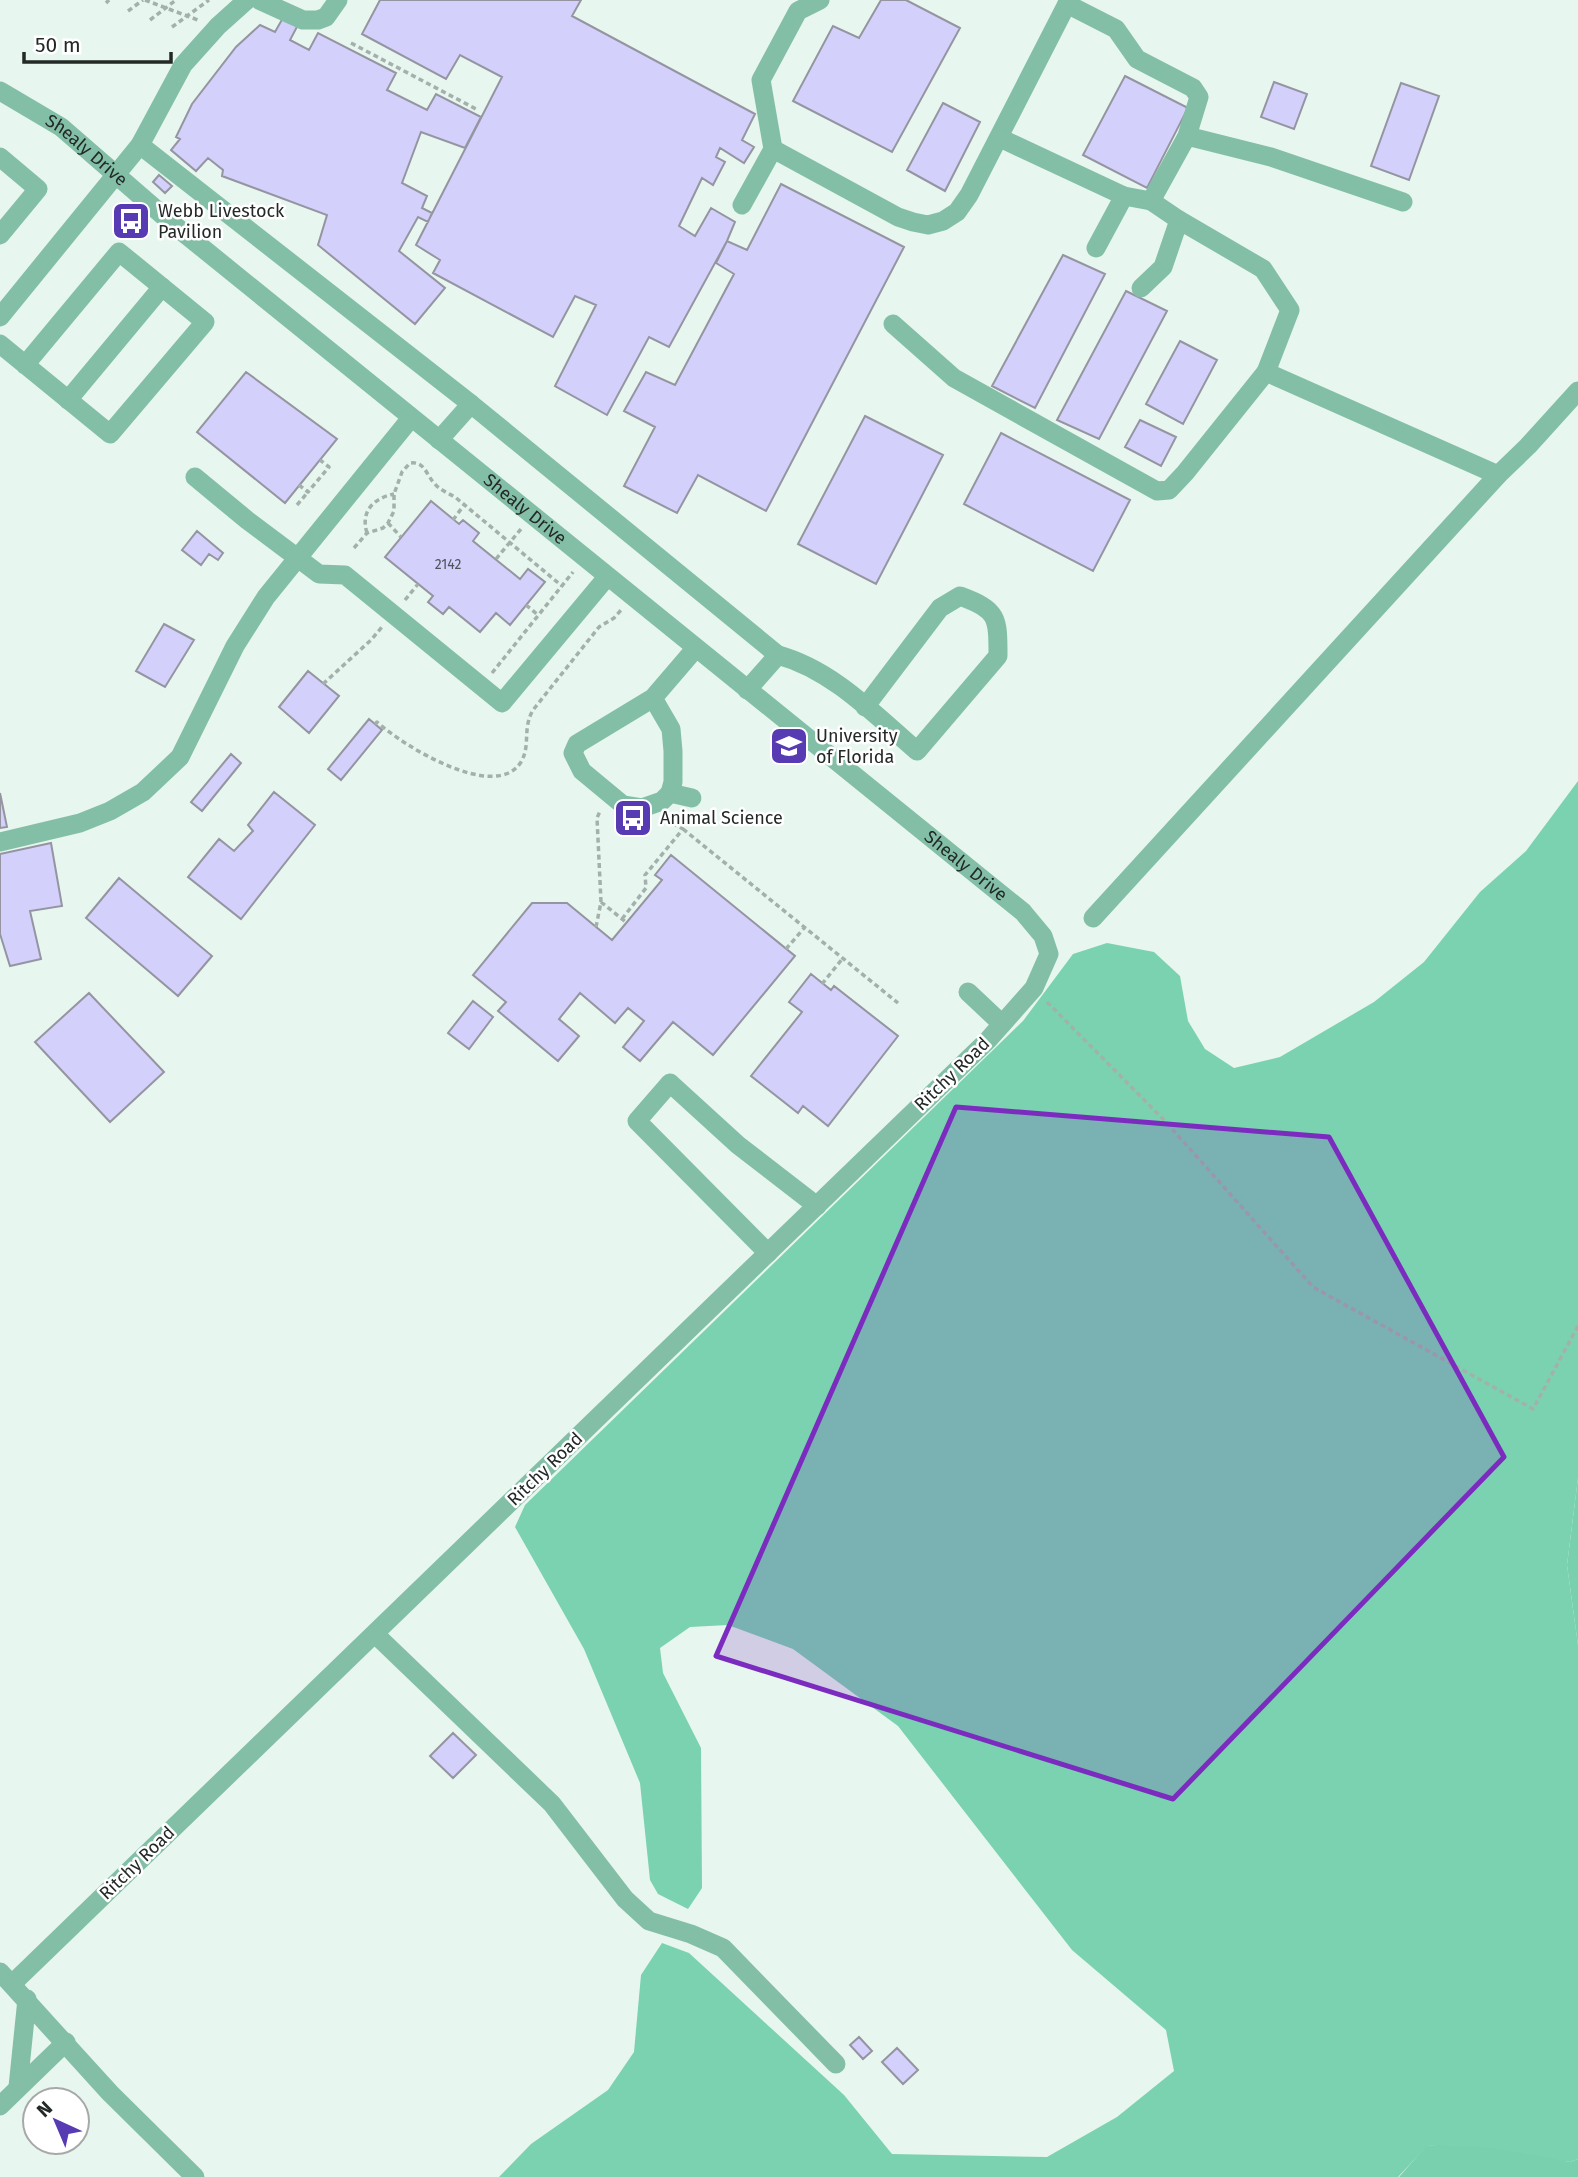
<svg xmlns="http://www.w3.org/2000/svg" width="1578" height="2177" viewBox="0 0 1578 2177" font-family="'Fira Sans',sans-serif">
  <rect width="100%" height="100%" fill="#e7f6ef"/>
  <path fill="#7ad2b0" d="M1578 781V1478L1567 1565 1578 1645V2159L1570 2162 1428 2145 1398 2177H499L531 2144 608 2090 634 2052 641 1975 662 1943 689 1953 844 2095 892 2154 1047 2157 1117 2117 1174 2071 1166 2030 1072 1950 898 1726 793 1649 728 1625 690 1627 660 1648 663 1673 701 1748 702 1888 688 1909 658 1894 650 1880 640 1783 584 1649 515 1527 525 1505 1023 1021 1073 954 1107 943 1154 952 1180 976 1188 1021 1205 1049 1234 1068 1280 1057 1374 1002 1424 962 1480 892 1526 851Z"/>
  <path fill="#79d0af" d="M1578 1478V1645L1567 1565Z
    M1427 2145 1493 2148 1570 2162 1578 2159V2177H1399Z"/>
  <path fill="#d3d0fb" stroke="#9595a1" stroke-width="2" d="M380 0H581L572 16 755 114 742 140 754 147 744 163 720 148 716 157 725 162 713 185 702 178 679 226 695 236 711 208 735 222 727 241 669 347 649 337 607 415 555 386 596 305 575 296 553 337 433 273 440 260 416 245 502 77 460 55 446 79 362 34Z
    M881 0H906L960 28 892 152 793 101 833 26 859 38Z
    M284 16 299 23 290 40 309 50 318 33 396 73 387 90 427 110 436 94 481 117 465 148 421 132 402 183 427 196 422 208 432 213 428 222 418 217 399 251 445 288 415 324 318 245 327 215 222 176 223 170 208 158 196 171 171 150 180 139 176 137 192 104 236 47 260 25 275 32Z
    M1125 76 1188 108 1147 188 1083 155Z
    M1274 82 1307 94 1294 129 1261 117Z
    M1401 83 1439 96 1409 180 1371 166Z
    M943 103 980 122 945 191 907 170Z
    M159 175 172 186 165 193 153 182Z
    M781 184 904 247 766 511 698 475 677 513 624 486 655 427 624 411 646 372 675 385 734 274 716 263 727 241 747 250Z
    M1063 255 1105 274 1035 408 992 386Z
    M1126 291 1167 311 1099 439 1057 420Z
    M1180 341 1217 360 1183 424 1146 404Z
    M246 372 337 439 285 503 197 432Z
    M865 416 943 455 876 584 798 544Z
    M1140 420 1176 437 1161 466 1125 447Z
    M1001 433 1130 500 1093 571 964 504Z
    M431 501 459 524 463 520 479 533 473 541 520 579 528 569 545 582 510 625 496 613 480 632 449 607 443 614 428 602 433 596 385 557Z
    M197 531 223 553 218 560 209 554 201 565 182 550Z
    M164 624 194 640 165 687 136 671Z
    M308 671 339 696 309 733 279 707Z
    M369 719 382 730 341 780 328 769Z
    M231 754 241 763 202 811 191 802Z
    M274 792 315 825 241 919 188 877 219 839 234 851 253 831 248 825Z
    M0 793 7 827 0 828Z
    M51 843 62 906 30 911 41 959 10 966 0 934V854Z
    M671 855 795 956 713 1055 673 1022 640 1061 623 1047 644 1021 628 1008 615 1023 580 993 559 1019 579 1036 558 1061 498 1011 506 1002 473 975 532 903H567L612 940 662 880 655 875Z
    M119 878 212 956 178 996 86 918Z
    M811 974 831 990 834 986 898 1036 828 1126 803 1106 798 1113 751 1076 802 1012 789 1002Z
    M89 993 164 1072 110 1122 35 1042Z
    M473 1001 493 1017 469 1049 448 1033Z
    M453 1733 476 1755 453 1778 430 1756Z
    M859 2037 872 2051 863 2059 850 2045Z
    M897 2048 918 2070 903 2084 882 2062Z"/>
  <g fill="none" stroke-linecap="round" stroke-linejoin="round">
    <path stroke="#a4b0ab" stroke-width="3.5" stroke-dasharray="5 3.5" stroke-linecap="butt" d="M145 0 198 20
      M106 3 109 0
      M128 11 143 0
      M150 20 176 0
      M172 27 209 0
      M351 43 476 109
      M299 485 308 492 329 467 320 460
      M297 505 308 492
      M453 520 464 505
      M388 523 401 537
      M367 533C360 511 374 498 394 494
      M354 548 367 533 383 528 388 523 394 511V494L402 472 410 463C425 461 426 475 435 484 440 490 448 493 455 497L562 586
      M496 559 521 529
      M405 600 418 584
      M526 605 538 615
      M492 673 573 572
      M323 684 371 640 382 627
      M375 724 377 722C402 745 495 803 521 762 531 745 522 729 533 710L599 627 614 618 621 610
      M683 829 898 1003
      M601 902 627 923
      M622 919 646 888 645 875 683 829 667 820
      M596 927 601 902 597 818 600 811
      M786 949 805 927
      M822 984 843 958
      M1047 1002 1165 1121 1313 1287 1533 1409 1578 1326"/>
    <g stroke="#83bfa7" stroke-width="19">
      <path d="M259 0 303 20H318L326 17 338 0"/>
      <path d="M820 0 798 11 761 80 773 149 898 217 913 222 928 225 943 221 957 212 969 195 1069 0"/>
      <path d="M1067 4 1116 29 1137 59 1193 88 1199 97 1187 136"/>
      <path id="s1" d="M0 91 61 127 174 225 1023 912 1043 936 1049 954 1034 988 988 1040 12 1984"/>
      <path d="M1000 138 1124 196 1151 201 1187 136 1271 157 1403 202"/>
      <path d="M140 145 471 404"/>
      <path d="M0 157 38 189 0 235"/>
      <path d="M742 205 773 149"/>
      <path d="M1096 248 1124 196"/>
      <path d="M1141 288 1163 267 1179 220 1151 201"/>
      <path d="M0 317 140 145 183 65 218 26 247 0"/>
      <path d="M893 324 954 378 1157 491 1169 490 1185 473 1266 372"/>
      <path d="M0 344C37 374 73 404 110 434L205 322 119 252 25 365"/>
      <path d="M68 400 162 287"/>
      <path d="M439 440 471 404 778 655"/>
      <path d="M1498 475 1528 446 1578 391"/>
      <path d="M195 477 247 520 319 574 345 575 502 703 607 577"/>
      <path d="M747 690 778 655C833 670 875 715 917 751L998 656C998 617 998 610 960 596L940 608 865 707"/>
      <path d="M653 698 671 729 673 751V782L670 793 662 801 642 808 623 805 582 771 573 753 577 744 653 698 695 649"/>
      <path d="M670 793 692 798"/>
      <path d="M0 842 80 823 110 811 143 792 180 757 235 646 266 597 411 418"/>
      <path d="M1093 918 1498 475 1266 372 1290 310 1263 269 1179 220"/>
      <path d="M968 992 1002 1024"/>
      <path d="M768 1253 637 1121 670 1083 738 1145 817 1206"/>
      <path d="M375 1634 552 1804 625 1899 649 1921 691 1934 723 1948 836 2064"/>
      <path d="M0 1972 110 2093 195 2177"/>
      <path d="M18 2087 27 1999"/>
      <path d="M0 2106 66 2042"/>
    </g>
  </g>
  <path fill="#7b2cbf" fill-opacity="0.2" stroke="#7b2cbf" stroke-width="5" stroke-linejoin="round" d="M956 1107 1329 1137 1504 1457 1173 1799 716 1656Z"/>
  <defs>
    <symbol id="bus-square" viewBox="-11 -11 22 22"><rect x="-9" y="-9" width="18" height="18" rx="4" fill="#573bb3" stroke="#fff"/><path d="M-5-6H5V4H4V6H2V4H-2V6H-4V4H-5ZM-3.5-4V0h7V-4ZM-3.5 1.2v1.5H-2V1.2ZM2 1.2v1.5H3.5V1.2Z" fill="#fff"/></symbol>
    <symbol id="university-square" viewBox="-11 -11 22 22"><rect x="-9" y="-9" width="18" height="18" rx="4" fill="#573bb3" stroke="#fff"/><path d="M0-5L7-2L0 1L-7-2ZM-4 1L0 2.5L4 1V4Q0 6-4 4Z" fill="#fff"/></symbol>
  </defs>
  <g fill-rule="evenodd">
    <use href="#bus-square" x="109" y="199" width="44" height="44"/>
    <use href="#university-square" x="767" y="724" width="44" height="44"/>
    <use href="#bus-square" x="611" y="796" width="44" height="44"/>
  </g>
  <g text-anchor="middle" stroke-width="5" stroke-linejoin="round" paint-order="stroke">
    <g font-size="14" fill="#4f535b">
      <text x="448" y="569">2142</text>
    </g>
    <g font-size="18" fill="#232926" stroke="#fff">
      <text dy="6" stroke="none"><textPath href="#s1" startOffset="105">Shealy Drive</textPath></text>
      <text dy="6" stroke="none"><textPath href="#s1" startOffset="672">Shealy Drive</textPath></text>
      <text dy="6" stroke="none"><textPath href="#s1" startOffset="1239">Shealy Drive</textPath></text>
      <text transform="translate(952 1074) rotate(-44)" y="6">Ritchy Road</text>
      <text transform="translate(545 1469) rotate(-44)" y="6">Ritchy Road</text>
      <text transform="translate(137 1863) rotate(-44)" y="6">Ritchy Road</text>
    </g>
    <g font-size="18" fill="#232926" stroke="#fff" text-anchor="start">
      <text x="158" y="217">Webb Livestock<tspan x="158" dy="21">Pavilion</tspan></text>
      <text x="816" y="742">University<tspan x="816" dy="21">of Florida</tspan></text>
      <text x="660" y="824">Animal Science</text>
    </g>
  </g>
  <g transform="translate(56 2121) rotate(316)"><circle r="33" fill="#ffffff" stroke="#a7a9a8" stroke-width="2"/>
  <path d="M0-5L12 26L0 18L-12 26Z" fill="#573bb3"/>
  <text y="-10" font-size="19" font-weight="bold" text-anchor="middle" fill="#232926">N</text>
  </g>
  <path d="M24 52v10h147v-10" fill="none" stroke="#232926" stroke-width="3.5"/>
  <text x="35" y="52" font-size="21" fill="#232926" stroke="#ffffff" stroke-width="5" paint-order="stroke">50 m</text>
</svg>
